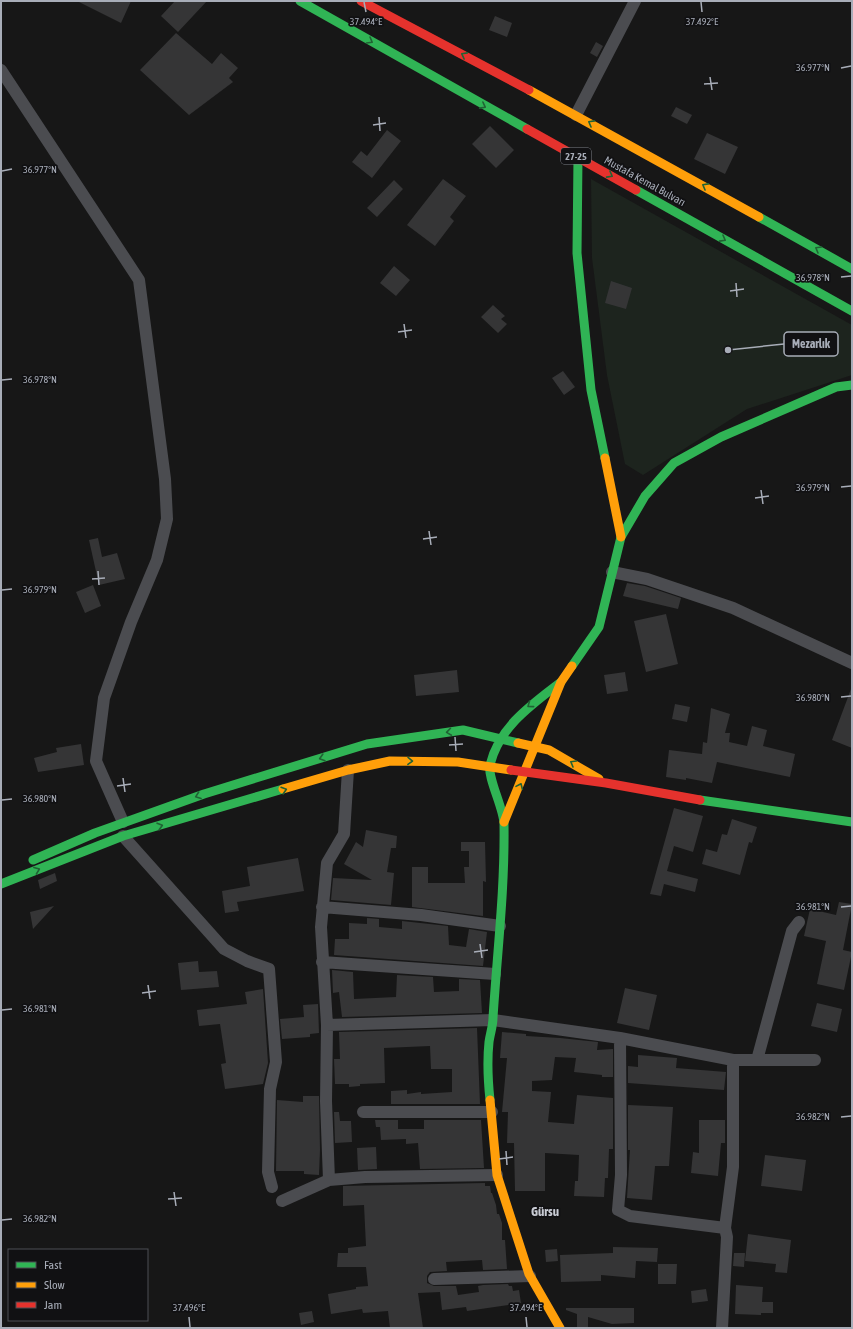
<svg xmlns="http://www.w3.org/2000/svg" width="853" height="1329" viewBox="0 0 853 1329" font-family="'Asap Condensed',sans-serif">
  <rect width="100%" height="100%" fill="#171717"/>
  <path fill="#1d241e" d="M591 179 852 325V375L747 409 643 475 625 464 607 375 592 258Z"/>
  <path fill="#353536" d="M77 1H131L121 23Z
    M175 1H207L178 32 161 16Z
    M495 16 512 23 507 37 489 30Z
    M176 33 212 64 221 53 238 68 229 78 233 82 189 115 140 70Z
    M596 42 603 46 597 57 590 53Z
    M676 107 692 115 687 124 671 116Z
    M490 126 514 150 496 168 472 144Z
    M387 130 401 141 372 178 352 162 361 151 367 156Z
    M707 133 738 147 725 174 694 159Z
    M443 179 466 196 450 217 454 221 435 246 407 225Z
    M394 180 403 189 377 217 367 208Z
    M394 266 410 280 396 296 380 283Z
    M611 281 632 288 626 309 605 303Z
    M493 305 505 316 501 319 507 324 498 333 481 317Z
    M563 371 575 387 564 395 552 378Z
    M98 538 102 557 117 553 125 579 99 585 89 540Z
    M627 583 645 586 681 598 678 609 623 596Z
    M93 585 101 606 85 613 76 592Z
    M666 614 678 664 646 672 634 621Z
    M457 670 459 692 416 696 414 675Z
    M625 672 628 691 607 694 604 675Z
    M851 689 852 690V748L832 740Z
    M675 704 690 707 687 722 672 719Z
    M711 708 730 714 725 733H730L729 742 747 746 752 726 767 730 763 746 795 754 790 777 717 762 712 783 686 778V780L666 777 669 750 702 754 703 742 707 743Z
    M81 744 84 765 38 772 34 758 57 752 56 748Z
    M674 808 703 816 693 852 674 846 667 871 698 879 695 892 664 884 661 896 650 894Z
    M732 819 757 827 752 843 749 842 740 875 702 864 706 849 717 852 722 834 727 835Z
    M366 830 397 836 396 848H391L387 872 394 873 391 905 331 900 333 878 372 880 344 864 356 842 363 847Z
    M461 842H485L486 882 483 881V916L412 907V867H428V883H465L464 867H469V851H461Z
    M298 858 304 891 237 902 239 911 225 913 222 891 250 886 247 867Z
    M55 873 57 881 40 889 38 880Z
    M839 902 852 904 843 950 852 952 844 990 817 984 826 941 804 936 810 909 836 915Z
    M54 906 33 929 30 912Z
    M367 918 379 919V927L402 929V921L448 926 449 945 466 947 469 929 487 932 483 966 334 955 335 939H349V923L367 924Z
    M198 961 199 972 217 971 219 987 181 990 178 963Z
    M332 970 353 972 354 999 396 997 397 975 433 977 434 992 459 991V979L480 980 482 1013 342 1017 339 992 333 993Z
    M625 988 657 995 649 1030 617 1023Z
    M263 989 268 1063 263 1084 225 1089 221 1064 226 1063 220 1024 199 1026 197 1010 247 1004 245 992Z
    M817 1003 842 1009 837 1032 811 1026Z
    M318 1004 319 1033 310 1034V1037L282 1039 280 1019 304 1017 303 1005Z
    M477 1028 480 1104H391V1091L407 1090V1094L421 1092V1094L452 1092V1069H431L430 1046 384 1048 385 1083 360 1084V1086L349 1087V1084H335L334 1059H340L339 1032Z
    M502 1032 526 1034V1036L560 1038 598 1042 597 1050 613 1049V1077H602V1075L574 1072 576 1058 555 1057 552 1080 532 1081V1091L551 1092 548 1122 574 1124 577 1095 613 1098V1149H609L608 1178H605L604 1197 574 1196 575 1181H578L579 1155 545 1153V1191H515L514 1143H507L508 1112H502L507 1058H500Z
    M638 1055 677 1058 676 1068 726 1072 724 1090 628 1083V1066L638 1067Z
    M303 1096H319L320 1150 319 1175 304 1174V1171H276L277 1100 303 1102Z
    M628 1105 673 1107 669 1166H655L652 1200 627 1198 630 1150H628Z
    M334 1112H339L340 1121H351L352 1142 335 1143Z
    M375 1120H398V1129H424V1120H481L484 1168 420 1169 418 1143 406 1144V1139L381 1140 380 1127H376Z
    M699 1120H725V1143H721L718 1176 691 1173 693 1152 699 1153Z
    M376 1147 377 1169 358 1170 357 1148Z
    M765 1155 806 1160 802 1191 761 1186Z
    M485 1183V1186H490L491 1193H492L496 1205 497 1214H499L502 1223V1240H505L507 1269 483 1270 482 1260 446 1262 447 1271 430 1272 427 1276V1283L434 1286H456L458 1295 479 1292 478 1286 483 1285 508 1284 509 1286H512L513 1291 519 1290 521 1303 467 1311 466 1307 442 1310 440 1292 418 1293 423 1328H390L388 1311 363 1313 362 1309 331 1314 328 1294 356 1289V1287L368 1286 366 1267H337L338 1253H348V1248L366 1246 364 1205 343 1206V1186Z
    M748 1234 791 1240 787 1273 775 1272 776 1264 745 1261Z
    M613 1247 658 1248 657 1262 636 1261 635 1278 601 1275V1281L561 1282 560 1255 613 1253Z
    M557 1249 558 1261 546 1262 545 1250Z
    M734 1253H745L744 1267 733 1266Z
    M658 1264H677L676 1284H658Z
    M736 1285 763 1287 762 1302H773V1313H761V1315L735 1314Z
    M706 1289 708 1301 692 1303 691 1291Z
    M566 1308H634V1323L612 1324 588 1317V1327H577V1314L566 1310Z
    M312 1311 314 1322 301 1325 299 1313Z"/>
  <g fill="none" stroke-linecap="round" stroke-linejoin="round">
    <path stroke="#4b4c50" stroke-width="12" d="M1 70 139 280 165 479 167 519 157 560 131 622 104 698 96 761 123 822
      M576 115 635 1
      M612 572 647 579 733 608 852 663
      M123 836 224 949 247 961 269 969 276 1062 270 1089 268 1172 272 1187
      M322 907 421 915 500 926
      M322 962 495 974
      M327 1025 493 1020 620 1038 733 1060H815
      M620 1038 621 1175 618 1210 630 1216 725 1228
      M757 1060 792 931 799 922
      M363 1112H492
      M329 1180 326 1101 327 1025 321 927 327 863 344 834 348 770
      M282 1201 329 1180 365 1177 497 1175
      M434 1279 530 1276
      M722 1328 727 1237 725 1228 733 1167V1060"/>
    <path stroke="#30b455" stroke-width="9" d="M300 1 527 129
      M578 157 577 253 591 390 605 458
      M636 190 852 311
      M759 217 852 269
      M572 666 599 627 621 537 645 496 674 463 721 437 836 387 852 385
      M700 800 852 822
      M33 860 95 833 204 794 367 744 463 730 518 743
      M1 884 123 836 283 789
      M490 1100C488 1081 487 1061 489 1042 490 1034 493 1026 493 1018 497 954 505 889 504 824 504 809 487 777 490 765 499 727 531 705 561 682"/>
    <path stroke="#ff9f0a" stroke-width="9" d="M529 90 759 217
      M605 458 621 537
      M518 743 549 750 599 779
      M283 789 348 770 390 761 458 762 511 770
      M504 822 561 682 572 666
      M490 1100 497 1175 529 1274 560 1328"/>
    <path stroke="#e5322d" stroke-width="9" d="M361 1 529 90
      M527 129 636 190
      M511 770 606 783 700 800"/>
  </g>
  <defs><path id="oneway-chevron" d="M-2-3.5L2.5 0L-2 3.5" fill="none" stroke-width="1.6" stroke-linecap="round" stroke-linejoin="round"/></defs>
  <g stroke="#206234">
    <use href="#oneway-chevron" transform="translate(370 41) rotate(30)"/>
    <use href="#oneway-chevron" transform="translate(464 55) rotate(-152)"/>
    <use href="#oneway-chevron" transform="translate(483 106) rotate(28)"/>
    <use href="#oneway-chevron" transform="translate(591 123) rotate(-151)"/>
    <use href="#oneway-chevron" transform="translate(610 175) rotate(29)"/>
    <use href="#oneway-chevron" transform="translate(705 186) rotate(-151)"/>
    <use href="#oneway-chevron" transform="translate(723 239) rotate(29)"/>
    <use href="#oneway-chevron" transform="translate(818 249) rotate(-150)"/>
    <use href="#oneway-chevron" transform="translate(530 705) rotate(143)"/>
    <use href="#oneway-chevron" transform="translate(449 732) rotate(172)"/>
    <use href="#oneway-chevron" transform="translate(322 758) rotate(163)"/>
    <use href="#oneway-chevron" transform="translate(410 761) rotate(1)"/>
    <use href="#oneway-chevron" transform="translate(573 763) rotate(-150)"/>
    <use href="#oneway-chevron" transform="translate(520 786) rotate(-66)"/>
    <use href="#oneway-chevron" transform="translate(284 790) rotate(-17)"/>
    <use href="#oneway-chevron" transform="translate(198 796) rotate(160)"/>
    <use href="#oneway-chevron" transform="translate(160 826) rotate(-16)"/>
    <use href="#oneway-chevron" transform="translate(37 870) rotate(-21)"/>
  </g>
  <path fill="none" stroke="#a8adb8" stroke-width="1.5" d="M364 2 366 12M701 2 702 12M841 68 851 66M710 77 712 90M704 84 718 83M379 117 380 131M373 125 386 123M2 171 12 169M841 277 851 276M736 283 737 297M730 291 744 289M404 324 406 338M398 332 412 330M2 380 12 379M841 487 851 486M761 490 763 504M755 498 769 496M429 531 431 545M423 539 437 537M98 571 99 585M92 579 105 578M2 590 12 589M841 697 851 696M455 737 456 751M449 745 463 744M123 778 125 792M117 786 131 784M2 800 12 799M841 907 851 906M480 944 482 958M474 952 488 950M148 985 150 999M142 993 156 991M2 1010 12 1009M841 1117 851 1116M506 1151 507 1165M499 1159 513 1157M174 1192 176 1206M168 1199 182 1198M2 1220 12 1219M189 1317 190 1327M526 1317 527 1327"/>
  <g text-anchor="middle" stroke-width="3.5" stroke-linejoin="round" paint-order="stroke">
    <rect fill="#111113" stroke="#7b7e86" stroke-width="1" x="561" y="148" width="30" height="16" rx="3"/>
    <g font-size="10" font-weight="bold" fill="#a8adb8">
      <text x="576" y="160">27-25</text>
    </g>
    <g font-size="11" fill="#a8adb8" stroke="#111113">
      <text transform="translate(645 181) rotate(29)" y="4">Mustafa Kemal Bulvarı</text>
    </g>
    <g font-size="13" font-weight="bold" fill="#c9ccd4" stroke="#111113">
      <text x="545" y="1216">Gürsu</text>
    </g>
  </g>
  <g font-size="10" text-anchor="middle" fill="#a8adb8" stroke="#111113" stroke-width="3.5" stroke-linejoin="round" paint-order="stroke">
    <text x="366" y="25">37.494°E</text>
    <text x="702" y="25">37.492°E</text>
    <text x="813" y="71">36.977°N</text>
    <text x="40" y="173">36.977°N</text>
    <text x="813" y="281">36.978°N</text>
    <text x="40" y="383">36.978°N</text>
    <text x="813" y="491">36.979°N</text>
    <text x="40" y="593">36.979°N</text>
    <text x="813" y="701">36.980°N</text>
    <text x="40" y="802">36.980°N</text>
    <text x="813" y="910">36.981°N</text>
    <text x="40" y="1012">36.981°N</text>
    <text x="813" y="1120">36.982°N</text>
    <text x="40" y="1222">36.982°N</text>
    <text x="189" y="1311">37.496°E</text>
    <text x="526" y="1311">37.494°E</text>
  </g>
  <path fill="none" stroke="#a8adb8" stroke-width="1.5" d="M728 350L784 344"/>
  <circle fill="#a8adb8" stroke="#111113" stroke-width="1.5" cx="728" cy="350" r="4"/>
  <rect fill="#111113" stroke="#a8adb8" stroke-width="1.5" x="784" y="332" width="54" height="24" rx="4"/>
  <g font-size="12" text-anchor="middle" font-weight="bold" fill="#a8adb8">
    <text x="811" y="348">Mezarlık</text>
  </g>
  <rect width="853" height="1329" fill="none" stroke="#a8adb8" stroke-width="4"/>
  <rect x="8" y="1249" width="140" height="72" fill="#111113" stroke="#4d4f55"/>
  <rect x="16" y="1262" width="20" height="6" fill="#30b455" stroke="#4d4f55"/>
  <text x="44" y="1269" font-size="12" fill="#a8adb8">Fast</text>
  <rect x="16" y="1282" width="20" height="6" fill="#ff9f0a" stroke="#4d4f55"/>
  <text x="44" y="1289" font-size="12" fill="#a8adb8">Slow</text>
  <rect x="16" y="1302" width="20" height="6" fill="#e5322d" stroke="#4d4f55"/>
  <text x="44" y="1309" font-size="12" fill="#a8adb8">Jam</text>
</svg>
